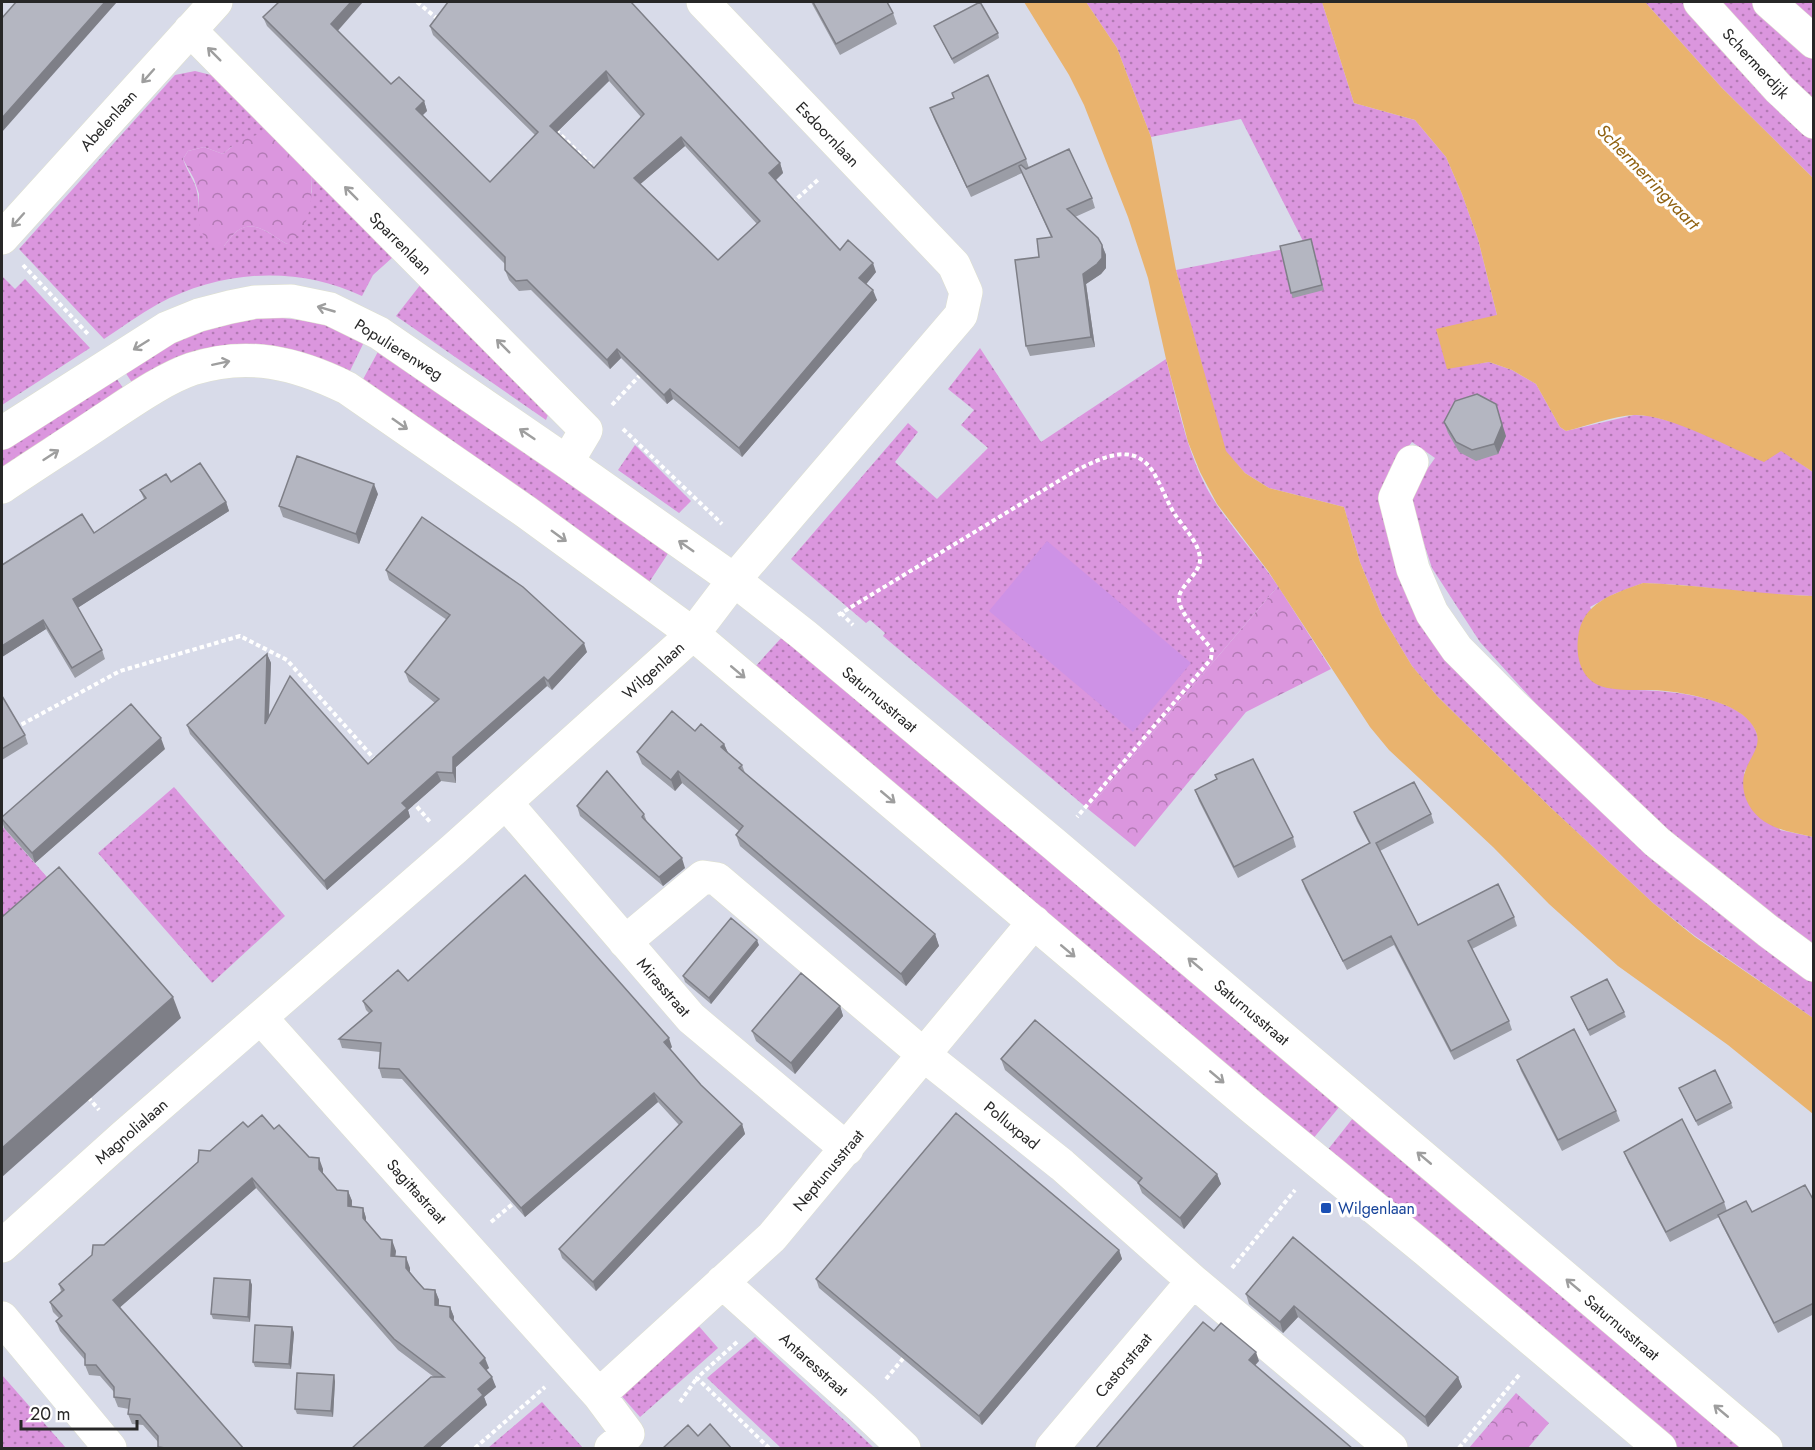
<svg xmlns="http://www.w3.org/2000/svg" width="1815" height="1450" viewBox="0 0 1815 1450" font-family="Jost,sans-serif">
  <defs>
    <pattern id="grass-dots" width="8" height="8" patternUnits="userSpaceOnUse" patternTransform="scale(1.5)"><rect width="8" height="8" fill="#db96de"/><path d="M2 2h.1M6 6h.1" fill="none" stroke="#b27ab4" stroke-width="1.8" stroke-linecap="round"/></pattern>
    <pattern id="forest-crowns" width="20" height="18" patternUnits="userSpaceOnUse" patternTransform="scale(1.5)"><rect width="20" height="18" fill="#db96de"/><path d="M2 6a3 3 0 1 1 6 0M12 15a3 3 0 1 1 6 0" fill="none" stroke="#b27ab4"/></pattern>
  </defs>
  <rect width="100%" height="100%" fill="#d8dbe9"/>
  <path fill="url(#grass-dots)" d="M1086 2H1322L1354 103 1415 120 1446 157 1462 194 1478 239 1497 315 1447 368 1489 362 1512 370 1536 384 1560 427 1566 431 1634 415 1650 416 1781 450 1813 472V596L1766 594 1681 585 1643 583 1614 594 1590 607 1630 690C1663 690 1751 695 1758 738 1760 749 1749 763 1744 773L1780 830 1813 837V952L1684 847 1588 761 1480 642 1432 568 1412 507 1411 496 1414 488 1435 458 1412 442 1388 473 1421 606 1813 976V1018L1695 936 1653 903 1549 806 1438 697 1412 666 1382 616 1360 562 1344 507 1269 488 1245 473 1225 451 1176 270 1305 245 1241 119 1151 137 1117 48Z
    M1645 2H1685L1813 136V178L1722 88Z
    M1709 2H1754L1813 59V112Z
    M1783 2H1813V28Z
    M195 71 211 75 219 81 271 133 231 147 223 154 204 147 188 151 183 159C191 181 200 184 198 210L224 246C228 241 232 235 237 231 254 218 272 236 287 244L312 192 311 173 393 257 373 275 362 296C297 265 221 270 158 304 140 314 122 327 104 339L19 249 175 75Z
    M2 276 15 289 25 279 90 348 2 405Z
    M421 284 549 412 546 420 396 316Z
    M266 316 317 322 365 340 348 375 329 365 135 387 123 369 195 330Z
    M380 348 671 549 646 587 361 383Z
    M980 348 1041 442 1166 359C1179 408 1188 462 1217 505 1236 533 1259 558 1278 586L1088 809 883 636 885 633 870 620 866 623 791 559 908 423 918 432 895 462 937 499 988 448 961 425 974 410 948 389Z
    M114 375 126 392 2 474V447Z
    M635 445 691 501 679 513 618 470Z
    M783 636 1340 1106 1312 1140 753 669Z
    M174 787 285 916 212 983 98 853Z
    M2 826 61 893 2 946Z
    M1353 1118 1744 1448H1679L1326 1152Z
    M697 1324 718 1348 640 1417 619 1393Z
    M755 1337 874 1448H781L707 1378Z
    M2 1375 66 1448H2Z
    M542 1402 583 1448 539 1447 538 1448H488Z"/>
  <path fill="url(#forest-crowns)" d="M271 133 311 173C313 198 311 231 287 244 272 236 255 218 237 231 232 235 228 241 224 246H212L200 230 198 210 199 194 194 179 183 159 188 151 204 147 223 154C237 141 252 134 271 133Z
    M1278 586 1331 669 1246 712 1135 847 1088 809Z
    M1516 1393 1549 1423 1528 1448H1469Z
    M550 1439 561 1442 568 1448H538Z"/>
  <path fill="#ce92e6" d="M1047 541 1191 663 1133 732 989 611Z"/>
  <path fill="#e9b36e" d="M1024 2H1086L1117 48 1151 137 1176 270 1226 451 1245 473 1269 488 1344 507 1360 562 1382 616 1412 666 1438 697 1549 806 1653 903 1695 937 1813 1018V1114L1728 1045 1618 966 1549 904 1493 847 1389 750 1370 727 1268 571 1217 504 1200 472 1188 442 1166 359 1148 278 1128 217 1084 105 1069 75Z
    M1322 2H1645L1722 88 1813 178V472L1781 451 1764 462C1733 449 1666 413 1634 415 1613 416 1587 426 1566 431L1560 427 1536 384 1512 370 1489 362 1447 369 1436 329 1497 315 1478 239 1462 194 1446 157 1415 120 1354 103Z
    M1643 583C1700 585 1756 594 1813 596V837C1786 831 1758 828 1746 799 1743 791 1742 780 1745 772 1751 753 1767 743 1750 722 1733 700 1678 691 1652 690 1638 690 1610 691 1598 685 1580 676 1576 656 1578 638 1582 602 1613 594 1643 583Z"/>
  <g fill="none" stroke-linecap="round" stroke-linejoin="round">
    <defs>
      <path id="minor" d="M1700 2 1779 89 1814 122
        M1769 2 1814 42
        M190 30 586 430 567 462
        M2 238 216 2
        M2 433 167 328 199 315 230 307 255 302 291 301 330 309 379 333 567 462 734 580 804 635 1054 844 1766 1448
        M1412 462 1395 498 1413 569 1432 613 1457 649 1516 708 1657 842 1768 931 1814 965
        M2 487C36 464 71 442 105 419 131 402 163 379 192 369 248 351 296 363 347 388L526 512 693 634 1254 1109 1427 1251 1660 1448
        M506 803 691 1018 847 1149
        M625 942 703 877 717 879 924 1055 1062 1165 1193 1281 1391 1448
        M261 1018 599 1395 772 1237 1034 922
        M2 1246 123 1137 454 849 693 634 734 580 961 315 966 292 954 265 703 2
        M722 1282 862 1408 904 1448
        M2 1318 110 1448
        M599 1395 628 1434 611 1448
        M1052 1448 1193 1281"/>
    </defs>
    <use href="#minor" stroke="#dee0ce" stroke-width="34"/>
    <path stroke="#fff" stroke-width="4" stroke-dasharray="4.5 3" stroke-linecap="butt" d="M417 2 439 20
      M556 130 597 171
      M792 203 820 178
      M23 265 88 334
      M612 405 642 373
      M623 429 722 524
      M841 613 853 625
      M838 615 1075 471C1105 456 1138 439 1157 479 1164 492 1168 504 1176 516 1185 529 1200 544 1200 560 1200 574 1177 588 1179 600 1181 616 1203 637 1212 650L1211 659 1077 817
      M15 728 120 671 240 636 287 660 377 762
      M412 801 431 823
      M88 1097 99 1110
      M491 1222 515 1202
      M1232 1268 1295 1190
      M737 1342 697 1378 769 1448
      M886 1379 906 1355
      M680 1402 697 1378
      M475 1448 545 1387
      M1459 1448 1519 1375"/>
    <use href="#minor" stroke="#fff" stroke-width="33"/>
  </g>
  <path fill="#9b9da6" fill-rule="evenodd" d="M631 2 780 163 783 173 775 180 840 250 876 272 866 284 877 300 742 457 673 399 667 404 621 358 610 369 531 290 519 291 509 280 505 270V264L267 26 263 17 337 31 391 84 424 101 427 111 422 115 490 182 535 135 433 35 430 26ZM609 81 641 117 594 168 557 132ZM685 146 757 224 718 260 640 184Z
    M811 2H887L893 13 897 24 840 55Z
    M934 26 998 33 999 38 954 64Z
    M930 108 1026 159 1029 168 1092 198 1095 208 1075 217 1102 245 1106 255V268L1101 274 1086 284 1095 347 1030 356 1026 346 1039 257 1051 237 1022 173 971 197 934 119Z
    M1311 239 1324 290 1293 298 1291 293Z
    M1444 422 1506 436 1498 454 1476 461 1459 452 1448 433Z
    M171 482 226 502 229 511 77 608 102 650 105 659 75 678 46 629 2 657V565L94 533 144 499 140 490Z
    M378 494 359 544 283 517 279 506Z
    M386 570 587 652 552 690 547 686 456 767V783L441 781 408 810 410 817 327 890 190 734 187 725 267 654 271 663 269 716 368 764 435 703 409 682 405 672 447 620 389 580Z
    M2 696 25 735 28 744 2 760Z
    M695 731 724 744 728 753 742 765 745 773 935 934 939 946 906 986 740 846 736 835 739 831 682 783 675 791 642 764 637 752Z
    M165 749 35 863 4 828 2 820V817Z
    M1215 775 1293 837 1296 847 1238 878 1199 801 1195 790 1217 779Z
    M577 806 644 814 647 822 685 868 663 886 580 816Z
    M1354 812 1431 814 1434 823 1380 851 1418 925 1514 917 1517 926 1472 949 1509 1021 1512 1030 1454 1060 1394 945 1347 970 1305 889 1302 880 1369 843 1357 821Z
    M759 945 711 1004 685 982 683 976Z
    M408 981 672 1047 670 1049 701 1085 742 1124 745 1134 596 1291 562 1258 559 1249 679 1125 658 1102 525 1217 402 1079 382 1078 379 1068 380 1052 342 1048 339 1039 369 1013 366 1010 363 1001Z
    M1571 997 1624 1012 1626 1017 1590 1036Z
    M840 1006 843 1016 795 1074 756 1041 752 1031Z
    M1001 1059 1217 1174 1221 1184 1184 1229 1142 1193 1138 1183 1005 1070Z
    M1517 1060 1616 1111 1620 1121 1562 1151 1521 1071Z
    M1679 1088 1731 1103 1733 1108 1698 1126Z
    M248 1127 274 1129 323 1169V1173L337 1190 348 1191 352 1201V1207L363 1208 366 1218V1223L381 1239 396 1251 395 1256 410 1268V1272L424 1289 435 1290 439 1300V1306L450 1307 454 1317 453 1322 489 1368 486 1370 496 1387 484 1397 487 1405 438 1449H351L434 1377 398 1350 256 1188 120 1307 244 1449H158V1442L143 1425 132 1424 128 1414 129 1409 118 1407 114 1397V1392L100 1376 89 1375 85 1365V1360L60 1331 56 1321 59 1318 53 1312 50 1302 61 1291 59 1284 210 1151Z
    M1624 1152 1724 1202 1727 1211 1752 1212 1814 1201V1314L1778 1333 1722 1225 1719 1217 1670 1242 1628 1162Z
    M1293 1237 1458 1377 1462 1387 1428 1427 1298 1317 1283 1333 1249 1304 1246 1294Z
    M1119 1250 1122 1259 982 1425 819 1288 816 1279Z
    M250 1280 252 1285 250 1322 213 1319 211 1314Z
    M292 1327 294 1333 291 1369 255 1367 253 1362Z
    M335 1381 333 1417 297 1414 295 1409Z"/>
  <path fill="#7e7f87" d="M105 2H117L2 132V118Z
    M351 2H363L335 34 331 24Z
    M606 71 609 81 554 135 550 126Z
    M424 101 427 111 419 119 416 109Z
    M681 137 685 146 637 187 634 178Z
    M780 163 783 173 773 183 769 173Z
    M1102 245 1106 255V268L1101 274 1086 284 1095 347 1091 337 1083 274Z
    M873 263 876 272 863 288 859 278Z
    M873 290 877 300 742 457 739 448Z
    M617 349 621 358 610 369 607 360Z
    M670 389 673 399 667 404 664 395Z
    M1496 404 1506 436 1498 454 1494 444Z
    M374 484 378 494 359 544 356 534Z
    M226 502 229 511 76 609 73 599Z
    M43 620 46 629 2 657V646Z
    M584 643 587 652 552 690 548 681Z
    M267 654 271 663 268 733 265 724Z
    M544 677 547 686 456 767V783L453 773V757Z
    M161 738 165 749 35 863 32 853Z
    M724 744 729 755 721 747Z
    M678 771 682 783 675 791 671 780Z
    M437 772 441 781 408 810 410 817 327 890 324 881 402 803Z
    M682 858 685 868 663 886 659 877Z
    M935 934 939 946 906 986 901 974Z
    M757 940 759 945 711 1004 709 998Z
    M173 997 181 1018 2 1177V1148Z
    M840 1006 843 1016 795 1074 791 1063Z
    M669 1038 672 1047 667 1052 664 1042Z
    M654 1093 658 1102 525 1217 521 1208Z
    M742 1124 745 1134 596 1291 593 1282Z
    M319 1158 323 1169V1179L319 1169Z
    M1217 1174 1221 1184 1184 1229 1180 1218Z
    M252 1178 256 1188 117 1310 113 1300Z
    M348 1191 352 1201 351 1217 348 1206Z
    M363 1208 366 1218V1229L363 1218Z
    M392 1240 396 1251 394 1266 391 1256Z
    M1119 1250 1122 1259 982 1425 979 1416Z
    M406 1257 410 1268V1278L406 1268Z
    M250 1280 252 1285 250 1322 248 1317Z
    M435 1290 439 1300 438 1315 435 1305Z
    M1294 1306 1298 1317 1283 1333 1280 1322Z
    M450 1307 454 1317 453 1328 450 1317Z
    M292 1327 294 1333 291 1369 289 1364Z
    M1256 1352 1259 1361 1252 1369 1249 1360Z
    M485 1358 489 1368 483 1373 480 1363Z
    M334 1375 335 1381 333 1417 331 1411Z
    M492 1377 496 1387 484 1397 487 1405 438 1449H422L478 1389Z
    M1458 1377 1462 1387 1428 1427 1425 1417Z"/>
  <path fill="#b4b6c1" stroke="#7e7f87" stroke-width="1.5" fill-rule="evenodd" d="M16 2H105L2 118V18Z
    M279 2H351L331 24 391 84 399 77 424 101 416 109 490 182 538 132 430 26 448 2H631L780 163 769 173 800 207 840 250 848 240 873 263 859 278 873 290 739 448 670 389 664 395 617 349 607 360 527 280 516 281 505 270V257L263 17ZM606 71 644 114 594 168 550 126ZM681 137 760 221 718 260 634 178Z
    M813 2H887L893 13 836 44Z
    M980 2 998 33 952 59 934 26Z
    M988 75 1026 159 967 187 930 108 954 98 952 93Z
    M1069 149 1092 198 1067 209 1098 238 1102 245V258L1097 264 1083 274 1091 337 1026 346 1015 260 1039 257 1037 239 1052 237 1019 166 1021 165 1026 169Z
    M1311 239 1322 285 1291 293 1280 246Z
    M1477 394 1496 404 1502 425 1494 444 1472 450 1456 442 1444 422 1455 401Z
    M297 456 374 484 356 534 279 506Z
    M200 463 226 502 73 599 102 650 72 668 43 620 2 646V565L82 514 94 533 146 498 140 490 166 474 171 482Z
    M422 517 523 587 584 643 548 681 544 677 453 757V773L437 772 402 803 407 808 324 881 187 725 267 654 265 724 290 676 368 764 439 699 405 672 450 615 386 570Z
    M2 696 25 735 2 749Z
    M131 704 161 738 32 853 2 819V817Z
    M672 711 695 731 701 724 724 744 721 747 742 765 739 768 935 934 901 974 736 835 743 826 678 771 671 780 637 752Z
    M1253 759 1293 837 1234 867 1195 790 1217 779 1215 775Z
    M607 771 644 814 642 817 682 858 659 877 577 806Z
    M1414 782 1431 814 1376 843 1418 925 1498 884 1514 917 1468 941 1509 1021 1451 1051 1391 936 1343 961 1302 880 1370 843 1354 812Z
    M59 867 173 997 2 1148V917Z
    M525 875 669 1038 664 1042 701 1085 742 1124 593 1282 559 1249 682 1122 654 1093 521 1208 399 1069 379 1068 381 1043 339 1039 372 1011 363 1001 398 970 408 981Z
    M731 918 757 940 709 998 683 976Z
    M801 973 840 1006 791 1063 752 1031Z
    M1607 979 1624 1012 1588 1030 1571 997Z
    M1035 1020 1217 1174 1180 1218 1138 1183 1142 1178 1001 1059Z
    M1574 1029 1616 1111 1558 1140 1517 1060Z
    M1715 1070 1731 1103 1696 1121 1679 1088Z
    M956 1113 1119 1250 979 1416 816 1279Z
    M262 1115 274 1129 279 1125 309 1157 319 1158V1169L337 1190 348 1191V1206L363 1208V1218L381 1239 392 1240 391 1256 406 1257V1268L415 1279 424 1289 435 1290V1305L450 1307V1317L485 1358 480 1363 492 1377 478 1389 483 1395 422 1449H351L431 1377H444L394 1339 252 1178 113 1300 244 1449H173L158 1447V1436L140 1415 128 1414 130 1399 114 1397V1387L96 1365H85V1354L56 1321 62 1316 50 1302 64 1290 59 1284 92 1255 93 1245H104L198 1162 199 1150 210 1151 243 1122 248 1127Z
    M1682 1119 1724 1202 1666 1232 1624 1152Z
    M1805 1185 1814 1201V1303L1774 1323 1718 1215 1746 1201 1752 1212Z
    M1293 1237 1458 1377 1425 1417 1294 1306 1280 1322 1246 1294Z
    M214 1278 250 1280 248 1317 211 1314Z
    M1203 1322 1214 1331 1221 1323 1256 1352 1249 1360 1353 1449H1095Z
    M255 1325 292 1327 289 1364 253 1362Z
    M297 1373 334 1375 331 1411 295 1409Z
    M710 1424 732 1449H662L688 1425 698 1436Z"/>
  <defs><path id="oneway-shaft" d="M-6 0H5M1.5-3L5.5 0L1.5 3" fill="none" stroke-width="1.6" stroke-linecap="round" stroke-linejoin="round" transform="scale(1.5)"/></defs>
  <g stroke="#9e9e9e">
    <use href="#oneway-shaft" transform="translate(214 54) rotate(-135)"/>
    <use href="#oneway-shaft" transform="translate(148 76) rotate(132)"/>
    <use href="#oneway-shaft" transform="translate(351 193) rotate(-135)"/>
    <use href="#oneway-shaft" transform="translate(18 220) rotate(132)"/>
    <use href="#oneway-shaft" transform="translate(326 309) rotate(-164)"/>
    <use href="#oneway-shaft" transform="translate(141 345) rotate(148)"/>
    <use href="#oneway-shaft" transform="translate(503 346) rotate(-135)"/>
    <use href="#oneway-shaft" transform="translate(221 363) rotate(-12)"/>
    <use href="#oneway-shaft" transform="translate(400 424) rotate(35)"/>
    <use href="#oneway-shaft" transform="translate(527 434) rotate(-146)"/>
    <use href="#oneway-shaft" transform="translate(51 455) rotate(-33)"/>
    <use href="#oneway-shaft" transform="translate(559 536) rotate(36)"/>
    <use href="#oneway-shaft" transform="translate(686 546) rotate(-145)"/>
    <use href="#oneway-shaft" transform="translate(738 672) rotate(40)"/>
    <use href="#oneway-shaft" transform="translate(888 797) rotate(40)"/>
    <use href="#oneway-shaft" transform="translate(1068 951) rotate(40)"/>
    <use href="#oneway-shaft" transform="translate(1195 964) rotate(-140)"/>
    <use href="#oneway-shaft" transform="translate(1217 1077) rotate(40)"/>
    <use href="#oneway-shaft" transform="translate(1424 1158) rotate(-140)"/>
    <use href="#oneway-shaft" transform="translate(1573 1285) rotate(-140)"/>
    <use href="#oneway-shaft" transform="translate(1721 1411) rotate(-140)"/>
  </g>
  <rect fill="#1a4fb4" stroke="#fff" stroke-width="2" x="1320" y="1202" width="12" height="12" rx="3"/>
  <g text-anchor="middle" stroke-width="6" stroke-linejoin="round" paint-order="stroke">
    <g font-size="16" fill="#272727" stroke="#fff">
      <text transform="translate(1756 63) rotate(47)" y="6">Schermerdijk</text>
      <text transform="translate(108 120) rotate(-48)" y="6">Abelenlaan</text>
      <text transform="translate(828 134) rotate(46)" y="6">Esdoornlaan</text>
      <text transform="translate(401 243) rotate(45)" y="6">Sparrenlaan</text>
      <text transform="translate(399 349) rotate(32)" y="6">Populierenweg</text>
      <text transform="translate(653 670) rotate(-42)" y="6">Wilgenlaan</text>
      <text transform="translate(880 699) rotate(40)" y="6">Saturnusstraat</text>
      <text transform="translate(664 987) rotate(49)" y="6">Mirasstraat</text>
      <text transform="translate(1252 1012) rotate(40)" y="6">Saturnusstraat</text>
      <text transform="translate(1012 1125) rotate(39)" y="6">Polluxpad</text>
      <text transform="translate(131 1131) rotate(-41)" y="6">Magnolialaan</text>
      <text transform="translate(828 1170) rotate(-50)" y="6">Neptunusstraat</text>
      <text transform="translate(417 1191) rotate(48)" y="6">Sagittastraat</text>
      <text transform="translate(1622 1327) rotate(40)" y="6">Saturnusstraat</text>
      <text transform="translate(814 1364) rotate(42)" y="6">Antaresstraat</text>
      <text transform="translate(1123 1365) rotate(-50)" y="6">Castorstraat</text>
    </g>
    <g font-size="16" fill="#164399" stroke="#fff" text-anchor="start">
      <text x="1338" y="1214">Wilgenlaan</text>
    </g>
    <g font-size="18" font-style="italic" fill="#906212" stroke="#fff">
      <text transform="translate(1648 177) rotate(46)" y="6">Schermerringvaart</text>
    </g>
  </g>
  <rect width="1815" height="1450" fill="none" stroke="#272727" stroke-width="6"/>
  <path d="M21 1420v9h116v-9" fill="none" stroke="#272727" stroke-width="3"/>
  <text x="30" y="1420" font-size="18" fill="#272727" stroke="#ffffff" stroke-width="4.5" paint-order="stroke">20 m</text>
</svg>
